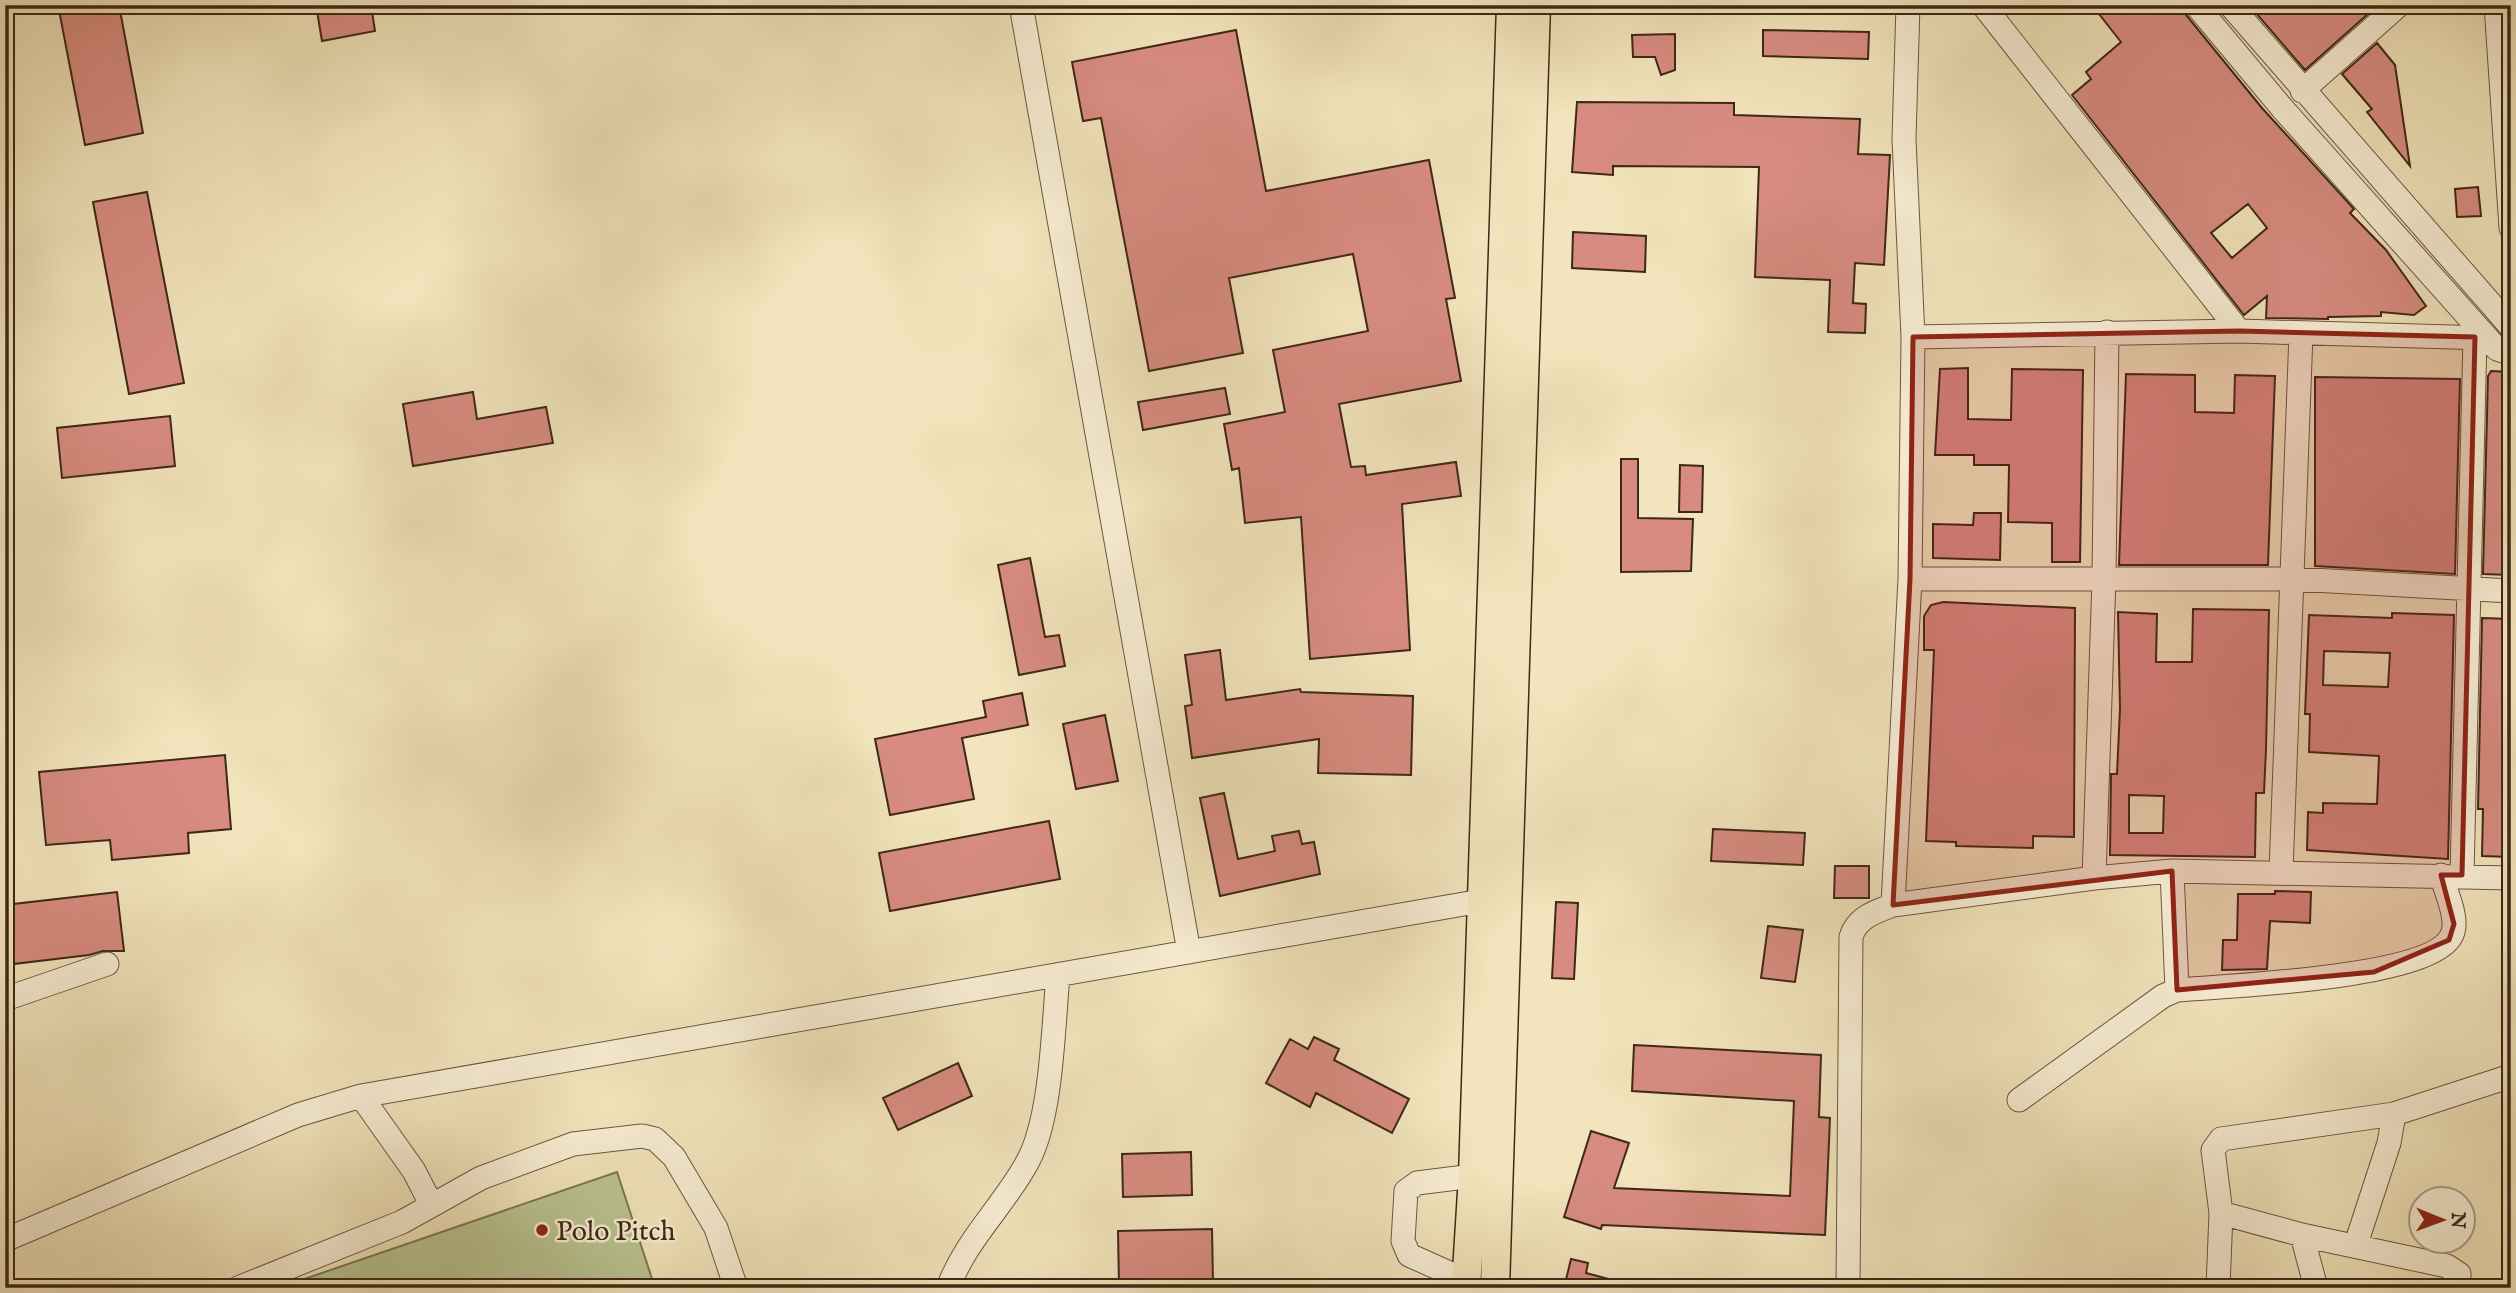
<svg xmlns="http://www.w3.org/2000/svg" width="2516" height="1293" viewBox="0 0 2516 1293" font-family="'IM FELL English',serif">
  <rect width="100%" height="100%" fill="#f2e4bc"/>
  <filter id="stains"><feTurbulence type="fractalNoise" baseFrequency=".00286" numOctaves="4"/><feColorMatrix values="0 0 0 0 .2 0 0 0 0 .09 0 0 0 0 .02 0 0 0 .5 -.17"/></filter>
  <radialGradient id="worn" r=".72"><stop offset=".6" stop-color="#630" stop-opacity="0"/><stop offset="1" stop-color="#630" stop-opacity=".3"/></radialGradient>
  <path fill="#b9c492" stroke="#7c7654" stroke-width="2" d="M617 1172 655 1288H278Z"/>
  <path fill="#d88c81" stroke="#3e2817" stroke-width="2" fill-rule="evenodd" d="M58 5H119L143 133 85 145Z
    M316 5H371L375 31 322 41Z
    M2092 5H2178L2262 108 2354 209 2350 213 2386 250 2426 306 2414 315 2381 312V316L2328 317V319L2266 318 2267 296 2244 315 2072 95 2091 79 2086 72 2121 42ZM2248 204 2267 228 2232 258 2211 233Z
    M2249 5H2318L2325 13 2334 5H2378L2305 70Z
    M1236 30 1266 191 1429 160 1455 298 1446 299 1461 381 1339 404 1351 467 1365 466 1366 475 1456 462 1461 496 1402 504 1410 650 1310 659 1301 517 1245 523 1239 468 1232 470 1224 424 1285 412 1273 350 1368 331 1353 254 1229 278 1243 353 1149 371 1101 118 1083 121 1072 62Z
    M1763 30 1869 32 1868 59 1763 56Z
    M1675 34V70L1661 75 1655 57H1633L1632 35Z
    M2377 43 2395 65 2410 166 2367 112 2372 109 2342 74Z
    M1577 102 1734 103V115L1860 119 1858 154 1890 155 1884 265 1855 263 1853 303 1866 304 1865 333 1828 332 1830 280 1755 277 1759 167 1613 166V175L1572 172Z
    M2478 187 2481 216 2457 217 2455 189Z
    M147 192 184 383 129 394 93 202Z
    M1573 232 1646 236 1645 272 1572 268Z
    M1968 368V419L2011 420 2012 369 2083 370 2080 562H2052V523L2008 522 2009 465H1974V455H1935L1940 369Z
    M2491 371 2511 372V575L2483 574 2488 376Z
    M2126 374 2195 375V412L2234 413 2235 375 2275 376 2268 565H2119Z
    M2315 377 2460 379 2455 574 2315 566Z
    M1225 388 1230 414 1143 430 1138 402Z
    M473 392 477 419 546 407 553 443 413 466 403 404Z
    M170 416 175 466 62 478 57 428Z
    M1621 459H1638V518L1693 519 1691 571 1621 572Z
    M1680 465 1703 466 1702 512H1679Z
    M1974 513H2001L2000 560 1933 558V524L1973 525Z
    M1030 558 1045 637 1059 635 1065 666 1019 675 998 565Z
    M1943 602 2075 608 2074 837 2033 836V848L1956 846V842L1926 841 1934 650H1924V616L1931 605Z
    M2193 609 2269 610 2266 749 2264 793H2256L2255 857 2110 855 2111 774H2117L2120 709 2118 612 2157 614 2156 662H2192ZM2129 795 2164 796 2163 833H2129Z
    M2392 613 2454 615 2448 859 2307 850 2308 812 2323 813V803L2377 804 2379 756 2309 752 2310 714H2305L2309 615 2392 618ZM2324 651 2390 653 2388 687 2323 685Z
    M2482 618 2511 619 2505 773H2511V857L2482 856 2483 809H2478Z
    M1220 650 1226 700 1300 689 1301 692 1413 696 1411 775 1318 773 1319 739 1192 758 1185 706 1192 705 1185 655Z
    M1022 693 1028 725 962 738 974 799 890 815 875 739 986 717 983 701Z
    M1105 715 1118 781 1076 789 1063 724Z
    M225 755 231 829 188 833 189 853 112 860 110 840 46 845 39 772Z
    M1224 793 1238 859 1275 851 1272 836 1299 831 1302 844 1314 842 1320 874 1220 896 1200 798Z
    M1049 821 1060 879 890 911 879 853Z
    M1713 829 1805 833 1803 865 1711 861Z
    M1835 866H1869V898H1834Z
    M2275 891 2311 892 2310 923 2270 921 2267 969 2222 970 2223 940H2237L2238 894H2275Z
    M117 892 124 951H103L89 955 5 965V905Z
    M1556 902 1578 903 1574 979 1552 978Z
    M1768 926 1803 930 1795 982 1761 978Z
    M1314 1037 1339 1049 1334 1060 1409 1099 1392 1133 1316 1093 1310 1107 1266 1083 1290 1039 1308 1049Z
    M1634 1045 1821 1055 1819 1117 1830 1118 1825 1235 1602 1225 1601 1229 1564 1217 1591 1131 1629 1143 1614 1188 1790 1196 1794 1101 1632 1091Z
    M958 1063 972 1096 898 1130 883 1098Z
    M1191 1152 1192 1195 1123 1197 1122 1154Z
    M1212 1229 1213 1283 1119 1285 1118 1231Z
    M1571 1259 1588 1263 1586 1273 1620 1282 1619 1288H1564Z"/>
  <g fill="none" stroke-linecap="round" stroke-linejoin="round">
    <defs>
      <path id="minor" d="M1021 5 1189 952
        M1983 5 2239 331
        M2196 5 2282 108 2497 349 2511 354
        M2230 5 2511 327
        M2496 5 2511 228
        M2302 91 2399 5
        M1913 337 2239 331 2487 338
        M1910 579H2294L2511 591
        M2172 871 2177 990
        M2281 872 2301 333
        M2462 875 2475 337
        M2094 878 2104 578 2107 332
        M1893 905 1910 579 1913 337 1904 139 1908 5
        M5 999 107 964
        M361 1096 414 1171 431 1204
        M2019 1100 2163 996 2177 990C2222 986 2440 979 2453 932 2458 916 2445 890 2441 875
        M2221 1213 2302 1235 2447 1266 2459 1274V1288
        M2302 1235 2316 1288
        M5 1240 298 1115 361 1096 1481 901
        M2356 1244 2389 1143 2394 1114
        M1467 1281 1409 1255 1403 1241 1406 1191 1417 1183 1473 1176
        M238 1288 402 1222 481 1178 573 1144 642 1136 655 1139 674 1157 716 1228 736 1288
        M948 1288C966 1239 1004 1206 1028 1161 1052 1116 1053 1028 1058 976
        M1848 1288 1851 937C1857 917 1875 912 1893 905L2094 878 2172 871 2511 878
        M2218 1288 2221 1213 2213 1150 2221 1139 2394 1114 2511 1076"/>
      <path id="major" d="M1466 1288 1473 1176 1511 5
        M1495 1288 1536 5"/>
    </defs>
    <use href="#minor" stroke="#6b5740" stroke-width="25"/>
    <use href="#major" stroke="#3e2817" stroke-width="31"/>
    <use href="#minor" stroke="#f7edd3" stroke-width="23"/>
    <use href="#major" stroke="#f2e4bc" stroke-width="28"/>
  </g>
  <path fill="#8f2418" fill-opacity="0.2" stroke="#8f2418" stroke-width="5" stroke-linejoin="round" d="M2239 331 2475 337 2462 875H2441L2454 924 2449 940 2374 972 2177 990 2172 871 1893 905 1910 579 1913 337Z"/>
  <circle fill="#8f2418" stroke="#f7edd3" stroke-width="2.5" cx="542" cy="1230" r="7"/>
  <g text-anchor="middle" stroke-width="5" stroke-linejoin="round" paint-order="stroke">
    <g font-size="28" fill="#3e2817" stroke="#f7edd3" text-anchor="start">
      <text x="556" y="1240">Polo Pitch</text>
    </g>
  </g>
  <rect width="2516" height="1293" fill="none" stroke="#f2e4bc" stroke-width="28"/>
  <rect x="7" y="7" width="2502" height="1279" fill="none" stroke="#3e2817" stroke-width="3.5"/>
  <rect x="14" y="14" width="2488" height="1265" fill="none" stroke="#3e2817" stroke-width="2"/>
  <g transform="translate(2442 1220) rotate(91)"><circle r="33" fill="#f7edd3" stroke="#ad9e88" stroke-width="2"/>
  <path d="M0-5L12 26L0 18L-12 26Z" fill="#8f2418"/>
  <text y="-10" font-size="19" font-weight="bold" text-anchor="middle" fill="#3e2817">N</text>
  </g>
  <rect width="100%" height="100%" filter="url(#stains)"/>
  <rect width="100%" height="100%" fill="url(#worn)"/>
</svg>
